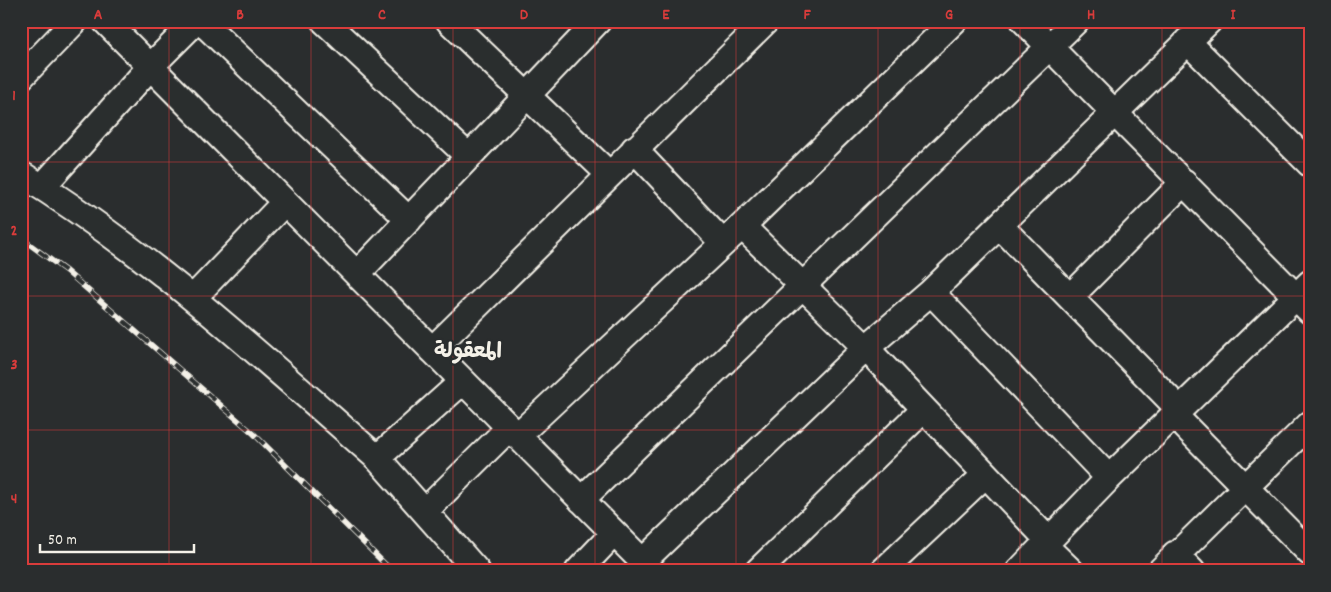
<svg xmlns="http://www.w3.org/2000/svg" width="1331" height="592" viewBox="0 0 1331 592" font-family="Dekko,'Playpen Sans Arabic',sans-serif">
  <rect width="100%" height="100%" fill="#2a2d2e"/>
  <filter id="ink" filterUnits="userSpaceOnUse"><feTurbulence type="fractalNoise" baseFrequency=".02" numOctaves="2"/><feDisplacementMap in="SourceGraphic" scale="10" xChannelSelector="R" yChannelSelector="G"/><feConvolveMatrix kernelMatrix="1 2 1 2 8 2 1 2 1" color-interpolation-filters="sRGB"/></filter>
  <g filter="url(#ink)">
    <g fill="none" stroke-linecap="round" stroke-linejoin="round">
      <defs>
        <path id="minor" d="M105 21 652 571
          M201 21 409 220
          M324 21 468 156
          M449 21 609 174
          M1024 21 1310 311
          M1187 41 1310 164
          M21 77 75 21
          M634 149 723 243
          M21 174C151 254 263 358 377 458L463 381
          M42 187 151 66 196 21
          M742 226 866 348 1049 541
          M1000 226 1180 410
          M358 273 598 21
          M931 292 1109 478
          M194 297 285 202
          M1070 297 1184 182
          M432 350 766 21
          M1175 416 1310 553
          M517 436 742 226 954 21
          M377 458 477 571
          M581 500 1076 21
          M426 510 509 428
          M1045 546 1071 571
          M1175 554 1192 571
          M643 561 866 348 931 292 1209 21
          M578 571 614 533
          M758 571 923 410
          M883 571 985 475
          M1019 571 1109 478 1310 283
          M1160 571 1310 424"/>
      </defs>
      <use href="#minor" stroke="#f4f1e8" stroke-width="29"/>
      <use href="#minor" stroke="#2a2d2e" stroke-width="25"/>
      <defs>
        <path id="rail" d="M21 238 66 271 254 434 392 571"/>
      </defs>
      <use href="#rail" stroke="#f4f1e8" stroke-width="5.5"/>
      <use href="#rail" stroke="#2a2d2e" stroke-width="4" stroke-dasharray="11" stroke-linecap="butt"/>
    </g>
  </g>
  <path fill="none" stroke="#d93c3b" stroke-width="1" stroke-opacity="0.55" d="M169 21V571M311 21V571M453 21V571M595 21V571M736 21V571M878 21V571M1020 21V571M1162 21V571M21 162H1310M21 296H1310M21 430H1310"/>
  <g text-anchor="middle" stroke-width="4.5" stroke-linejoin="round" paint-order="stroke">
    <g font-size="21" font-weight="bold" fill="#f4f1e8" stroke="#2a2d2e">
      <text x="468" y="357">المعقولة</text>
    </g>
  </g>
  <rect width="1331" height="592" fill="none" stroke="#2a2d2e" stroke-width="55"/>
  <path d="M40 544v8h154v-8" fill="none" stroke="#f4f1e8" stroke-width="2.5"/>
  <text x="48" y="544" font-size="15" fill="#f4f1e8" stroke="#2a2d2e" stroke-width="4" paint-order="stroke">50 m</text>
  <rect x="28" y="28" width="1276" height="536" fill="none" stroke="#d93c3b" stroke-width="2"/>
  <g font-size="16" text-anchor="middle" font-weight="bold" fill="#d93c3b">
    <text x="98" y="19">A</text>
    <text x="240" y="19">B</text>
    <text x="382" y="19">C</text>
    <text x="524" y="19">D</text>
    <text x="666" y="19">E</text>
    <text x="807" y="19">F</text>
    <text x="949" y="19">G</text>
    <text x="1091" y="19">H</text>
    <text x="1233" y="19">I</text>
    <text x="14" y="100">1</text>
    <text x="14" y="235">2</text>
    <text x="14" y="369">3</text>
    <text x="14" y="503">4</text>
  </g>
</svg>
